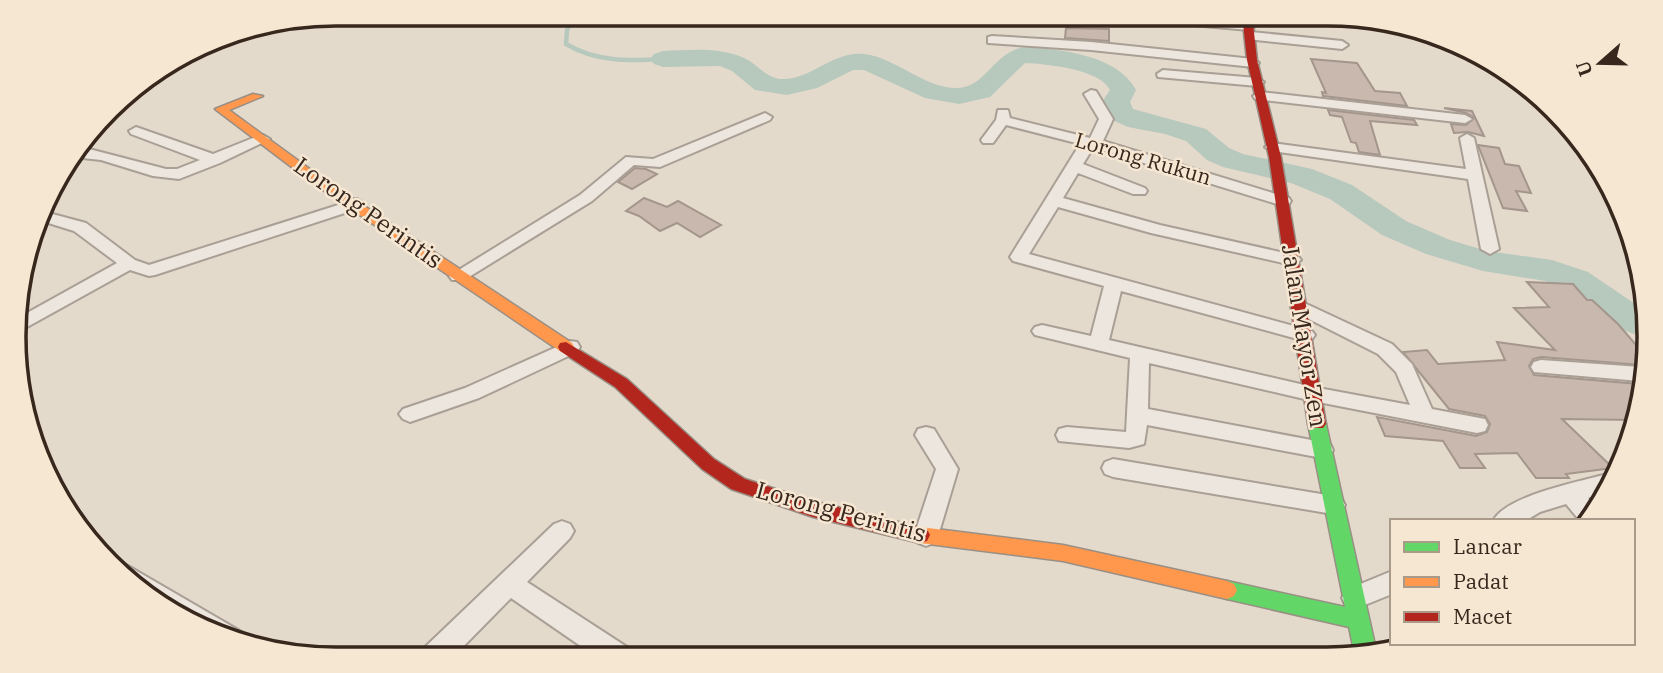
<svg xmlns="http://www.w3.org/2000/svg" width="1663" height="673" viewBox="0 0 1663 673" font-family="'IBM Plex Serif',serif">
  <rect width="100%" height="100%" fill="#e4dacc"/>
  <g fill="none" stroke-linecap="round" stroke-linejoin="round">
    <path stroke="#b7c8bd" stroke-width="4.5" d="M575 14 567 30 566 44C596 62 629 61 663 59"/>
    <path fill="#b7c8bd" fill-rule="evenodd" d="M1024 47C1060 49 1118 55 1136 90L1130 102 1133 109 1206 129 1229 148 1243 154 1312 169 1352 185 1406 221 1450 240 1487 251 1552 260 1588 272 1647 312 1645 338 1613 326 1562 288 1545 281 1483 271 1426 254 1382 235 1330 199 1291 183 1223 167 1207 160 1186 141 1165 134 1128 127 1112 120 1102 102 1110 90C1100 69 1046 64 1025 63L990 97 959 104 925 98 864 70H853L817 88 787 95 755 90 732 71 720 66 663 67 654 64 650 59 654 54 663 51C690 50 717 47 742 57 757 63 766 79 783 79 812 79 833 51 864 54 897 58 925 89 958 88 986 87 993 53 1024 47Z"/>
  </g>
  <path fill="#c8b8ad" stroke="#a4968c" stroke-width="2" d="M1066 28 1109 29V41L1065 38Z
    M1311 59 1357 63 1375 91 1400 93 1407 106 1323 96 1322 92 1326 93Z
    M1444 108 1472 111 1484 136 1468 132 1454 133 1451 124 1466 125 1474 118 1466 113Z
    M1328 110 1414 120 1417 125 1370 121 1380 155 1359 152 1356 143 1351 142 1342 117 1330 115Z
    M1478 145 1499 148 1505 164 1519 166 1531 193 1516 191 1527 211 1503 208Z
    M635 168 646 169 657 174 632 189 618 182Z
    M644 198 667 207 678 201 721 225 700 237 677 223 660 231 639 216 626 211Z
    M1527 282 1573 284 1587 300H1592L1618 324 1643 353 1642 365 1541 357 1533 359 1529 366 1534 375 1639 384 1635 420 1562 419 1613 468 1566 474 1569 478H1536L1517 453 1475 454 1485 468H1460L1443 441 1385 436 1377 417 1476 436 1487 432 1490 424 1485 416 1449 409 1403 352 1427 350 1438 364 1505 360 1497 342 1555 350 1514 308 1549 307Z"/>
  <g fill="none" stroke-linecap="round" stroke-linejoin="round">
    <defs>
      <path id="street" d="M1120 14 1249 22 1255 26 1249 30 1124 19 1120 18Z
        M1251 32 1342 41 1348 45 1342 49 1247 39 1245 36Z
        M992 36 1091 42 1253 59 1259 63 1253 67 1091 50 988 43V37Z
        M1163 70 1257 78 1264 82 1257 86 1158 77 1157 74Z
        M1091 90 1096 91 1113 119 1103 141 1289 198 1291 201 1289 204H1277L1095 148H1093L1083 164 1145 188 1147 191 1145 194H1133L1078 173 1063 198 1160 225 1298 256 1301 260 1292 265 1151 233 1058 207 1029 254 1312 331 1315 335 1312 339 1305 341 1121 291 1109 340 1313 387 1410 405 1396 372 1378 354 1293 311 1291 307 1293 303 1300 301 1392 344 1412 364 1432 409 1485 419 1488 425 1485 431 1477 433 1313 401 1149 363 1148 409 1322 442 1330 444 1333 450 1330 456 1322 458 1147 425 1144 444 1129 448 1059 441 1056 435 1059 429 1067 427 1126 432 1130 358 1035 335 1032 331 1035 327 1042 325 1091 336 1104 286 1013 261 1010 257 1080 144 1006 125 993 143H983L981 140 996 120 998 110H1008L1010 118 1090 138 1099 119 1084 94Z
        M1260 92 1465 115 1472 119 1465 123 1255 99 1253 96Z
        M765 113 772 117 770 120 660 167 634 165 592 201 464 280H452L449 276 580 195 626 157 653 159Z
        M136 127 213 154 258 136 263 135 270 139 220 163 179 179 153 176 101 160 73 157 79 149H89L166 169H177L200 160 131 134 129 131Z
        M1467 134 1474 138 1499 249 1490 254 1481 249 1468 179 1272 151 1265 147 1272 143 1466 169 1460 138Z
        M357 199 365 204 363 207 155 275 149 276 130 270 18 332V318L117 263 74 231 42 221 45 212 86 223 135 260 149 265Z
        M570 341 577 342 580 347 577 352 479 398 410 422 403 419 399 414 403 409 465 388Z
        M1541 360 1641 367 1640 381 1534 372 1531 367 1534 362Z
        M926 427 934 429 958 469 938 536 934 543 926 546 918 543 914 536 936 469 915 435 918 429Z
        M1113 459 1333 496 1341 498 1345 505 1341 512 1333 514 1113 477 1105 474 1102 468 1105 462Z
        M1611 473 1615 474 1606 492 1588 498 1598 509 1590 521H1580L1566 504 1540 512 1525 521H1493C1506 495 1583 481 1611 473Z
        M562 521 570 524 574 531 570 538 527 582 630 649 633 658H598L511 598 451 659H419L422 650 554 524Z
        M123 563 245 634 249 645 233 642 140 593 116 566Z
        M1392 571V594L1355 609 1346 606 1342 598 1346 590Z"/>
      <path id="fast" d="M1317 418 1323 420 1326 424 1377 654 1355 656 1349 627 1227 599 1220 596 1217 590 1220 584 1227 581 1345 607 1308 424 1311 420Z"/>
      <path id="slow" d="M253 94 263 96 229 110 322 178 572 343 574 347 572 351H560L314 184 215 109Z
        M920 527 1063 545 1227 581 1234 584 1237 590 1234 596 1227 599 1063 561 920 543 913 541 910 535 913 529Z"/>
      <path id="jam" d="M1242 14H1252L1257 60 1281 157 1326 424 1323 428H1311L1308 424 1269 157 1247 60Z
        M566 342 627 379 714 459 745 479 813 501 927 529 930 535 927 541 920 543 813 517 731 489 702 469 615 387 560 351 558 347 560 343Z"/>
    </defs>
    <use href="#street" stroke="#a99f95" stroke-width="4"/>
    <use href="#fast" stroke="#998f85" stroke-width="3"/>
    <use href="#slow" stroke="#998f85" stroke-width="3"/>
    <use href="#jam" stroke="#998f85" stroke-width="3"/>
    <use href="#street" fill="#ece6de" fill-rule="evenodd"/>
    <use href="#fast" fill="#63d668" fill-rule="evenodd"/>
    <use href="#slow" fill="#ff974d" fill-rule="evenodd"/>
    <use href="#jam" fill="#b3261e" fill-rule="evenodd"/>
  </g>
  <g text-anchor="middle" stroke-width="5" stroke-linejoin="round" paint-order="stroke">
    <g font-size="21" fill="#38271d" stroke="#f6e7d2">
      <text transform="translate(1143 159) rotate(16)" y="7">Lorong Rukun</text>
    </g>
    <g font-size="24" fill="#38271d" stroke="#f6e7d2">
      <text transform="translate(368 213) rotate(35)" y="8">Lorong Perintis</text>
      <text transform="translate(1304 336) rotate(81)" y="8">Jalan Mayor Zen</text>
      <text transform="translate(841 512) rotate(15)" y="8">Lorong Perintis</text>
    </g>
  </g>
  <path d="M0 0H1663V673H0ZM336 26H1327A310 310 0 0 1 1637 336V337A310 310 0 0 1 1327 647H336A310 310 0 0 1 26 337V336A310 310 0 0 1 336 26Z" fill="#f6e7d2" fill-rule="evenodd"/>
  <path fill="none" stroke="#38271d" stroke-width="3.5" d="M336 26H1327A310 310 0 0 1 1637 336V337A310 310 0 0 1 1327 647H336A310 310 0 0 1 26 337V336A310 310 0 0 1 336 26Z"/>
  <rect x="1390" y="519" width="245" height="126" fill="#f6e7d2" stroke="#aa9a8a" stroke-width="2"/>
  <rect x="1404" y="542" width="35" height="10" fill="#63d668" stroke="#aa9a8a" stroke-width="2"/>
  <text x="1453" y="554" font-size="21" fill="#38271d">Lancar</text>
  <rect x="1404" y="577" width="35" height="10" fill="#ff974d" stroke="#aa9a8a" stroke-width="2"/>
  <text x="1453" y="589" font-size="21" fill="#38271d">Padat</text>
  <rect x="1404" y="612" width="35" height="10" fill="#b3261e" stroke="#aa9a8a" stroke-width="2"/>
  <text x="1453" y="624" font-size="21" fill="#38271d">Macet</text>
  <g transform="translate(1600 63) rotate(250)" stroke="#f6e7d2" stroke-width="5" paint-order="stroke">
  <path d="M0-5L12 26L0 18L-12 26Z" fill="#38271d"/>
  <text y="-10" font-size="19" font-weight="bold" text-anchor="middle" fill="#38271d">U</text>
  </g>
</svg>
